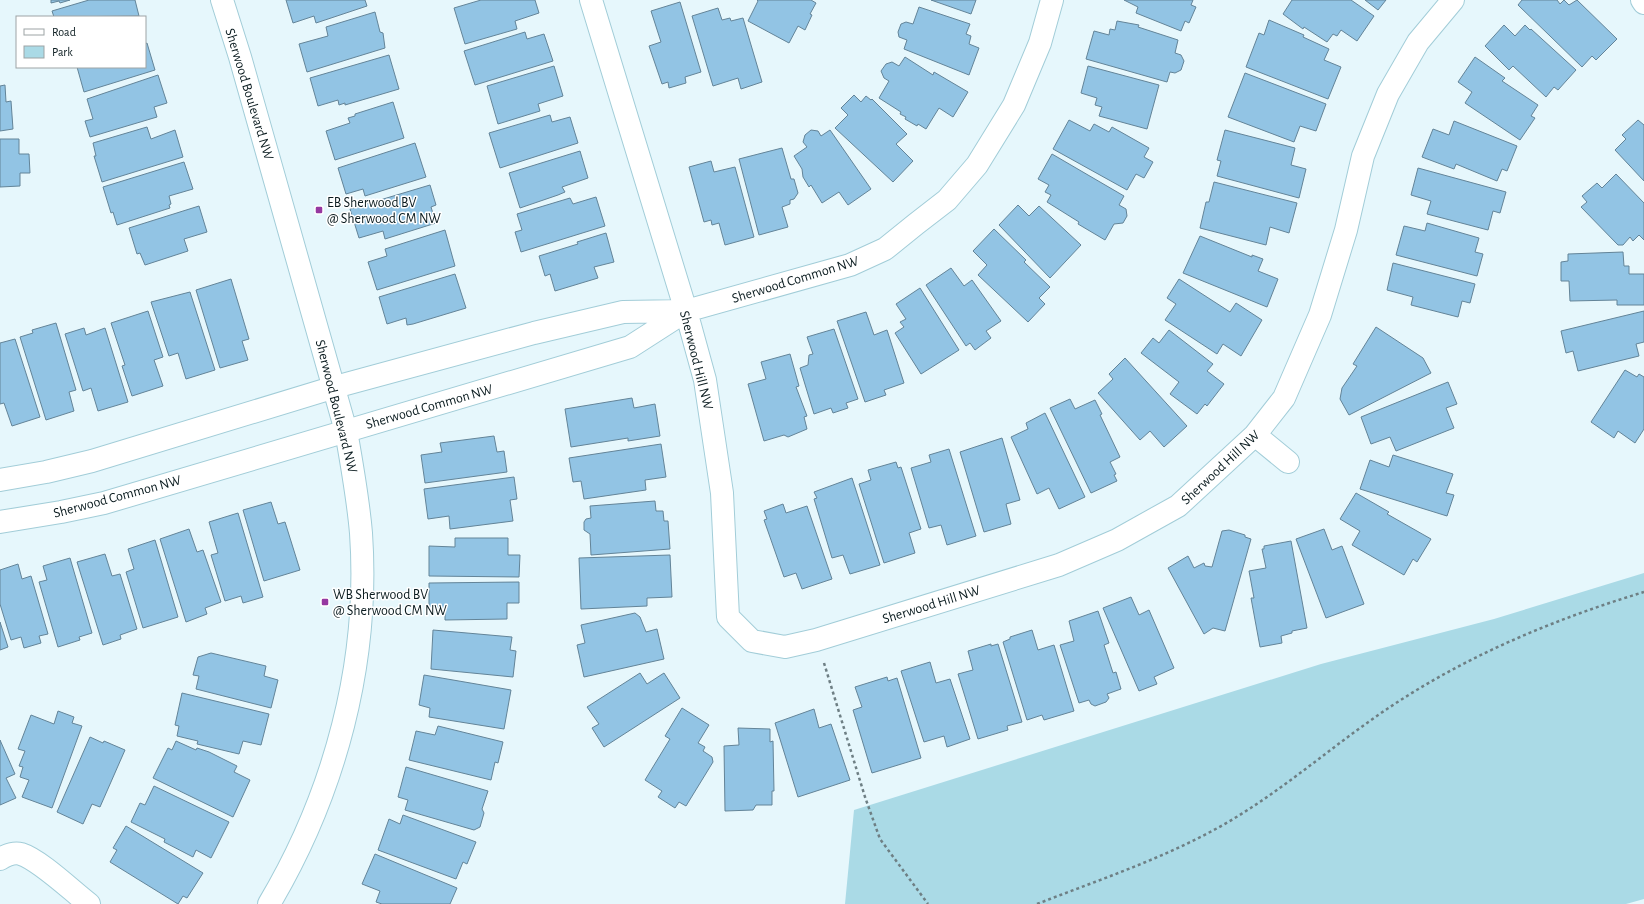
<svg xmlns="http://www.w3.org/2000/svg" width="1644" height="904" viewBox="0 0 1644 904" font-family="'Alegreya Sans',sans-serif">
  <rect width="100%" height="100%" fill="#e6f7fc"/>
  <path fill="#aadae6" d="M1644 573V899L1626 904H845L854 810 1321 664 1494 619Z"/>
  <path fill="#92c4e4" stroke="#638498" d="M51 0H70L60 3 59 1 51 3Z
    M89 0H135L139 16 54 17 52 11Z
    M286 0H365L367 6 316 23 314 16 293 23Z
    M481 0H535L539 13 515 21 517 29 465 44 454 8Z
    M757 0H811L816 3 810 14 812 15 805 30 798 26 789 43 748 21 758 1Z
    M931 0H976L971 14Z
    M1124 0H1193L1191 5 1196 7 1189 23 1185 21 1181 31 1136 13 1138 7Z
    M1292 0H1351L1374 16 1357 41 1341 30 1337 36 1333 34 1327 42 1304 27 1303 29 1283 14Z
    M1365 0H1386L1378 10Z
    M1522 0H1557L1560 4 1564 0 1569 5 1577 0 1617 39 1596 60 1592 56 1582 67 1518 5Z
    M680 2 701 72 685 77 686 83 669 88 668 82 662 84 649 46 661 42 651 11Z
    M919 7 970 24 966 34 971 36 969 44 979 48 969 75 904 49 907 40 899 37 898 32 901 24 906 22 913 24Z
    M718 8 722 20 730 18 731 21 743 18 762 82 741 89 738 78 713 86 692 16Z
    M375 12 380 32 383 33 385 48 307 72 299 44 328 36 326 27Z
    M1269 20 1304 35 1303 37 1329 49 1324 60 1341 67 1328 99 1246 67 1259 33 1264 35Z
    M1117 21 1139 25 1138 27 1178 40 1175 53 1181 55 1184 61 1181 70 1175 73 1170 72 1167 82 1086 59 1094 31 1109 35 1110 29 1115 30Z
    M1504 25 1515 36 1525 25 1530 30 1531 29 1576 70 1558 90 1554 87 1546 97 1513 66 1509 70 1485 46Z
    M525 32 527 39 544 34 553 61 475 85 464 51Z
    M147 43 155 70 84 92 77 67H145V44Z
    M389 55 399 89 345 105V103L339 105 338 100 318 106 310 78Z
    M905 57 933 75 934 72 968 92 953 117 939 108 926 129 918 124 917 126 905 119 906 117 900 114 901 112 879 98 889 81 884 78 881 71 886 64 892 62 899 66Z
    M1475 57 1505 78 1502 81 1538 105 1531 116 1535 118 1520 140 1465 103 1472 92 1458 82Z
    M554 66 563 96 538 104 540 111 498 124 487 86Z
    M1088 66 1159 85 1147 129 1099 116 1102 107 1095 105 1097 98 1081 93Z
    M1245 73 1326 104 1316 131 1300 126 1294 142 1228 117Z
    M158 75 167 103 154 107 157 117 90 137 85 121 93 119 87 99Z
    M5 85 6 102 11 101 13 129 0 131V86Z
    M854 95 861 102 866 96 871 100 872 99 907 134 896 144 913 161 893 182 835 128 848 115 841 108Z
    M393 102 404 138 335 160 326 131 350 123 348 118 355 116V114Z
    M550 115 552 122 570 117 578 143 500 168 489 133Z
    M1069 120 1090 131 1094 124 1109 132 1112 127 1149 148 1144 157 1153 162 1144 178 1136 174 1127 190 1053 149Z
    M1638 120 1644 125V181L1615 150 1626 139 1622 135Z
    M1454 121 1517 146 1507 171 1502 169 1497 181 1456 164 1454 169 1422 157 1433 129 1449 135Z
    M147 127 151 139 175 130 183 157 102 182 94 156H96L93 143Z
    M811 130 818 131 821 136 830 130 871 189 848 205 839 192 822 203 811 185 809 187 803 177 802 169 794 156 807 147 803 142 805 135Z
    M1225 130 1295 148 1291 165 1306 169 1299 198 1217 176 1221 161 1217 160Z
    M0 139H19V154H29L30 173H20V186L0 187Z
    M415 143 426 177 365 196 363 189 346 194 338 168Z
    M782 148 791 179H794L798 193 794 199 790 200V204L782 207 788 227 759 235 739 159Z
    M580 151 588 178 562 187 565 192 558 195 520 208 509 173Z
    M1052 154 1124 196 1119 205 1126 209 1127 216 1123 223 1114 224 1105 240 1078 224 1079 222 1047 202 1051 195 1045 192 1049 185 1038 179Z
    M711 161 714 172 735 167 754 237 725 245 719 223 712 225 711 220 704 222 689 167Z
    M184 162 193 189 169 196 171 204 169 205 170 208 117 225 113 212 111 213 103 187Z
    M1418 168 1506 192 1500 213 1493 211 1488 230 1427 214 1431 201 1411 195Z
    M1616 174 1644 203V240L1639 235 1633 241 1630 237 1623 245H1618L1581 207 1587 202 1582 196 1597 183 1602 188Z
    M1214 182 1297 203 1289 233 1270 227 1266 245 1200 228 1206 202H1209Z
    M430 185 436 205 431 207 436 223 385 239 383 231 359 238 350 209Z
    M596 197 605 226 521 252 515 232 522 230 517 214 570 198 573 204Z
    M1018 205 1029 216 1039 206 1081 245 1050 278 999 225Z
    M199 206 207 232 184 239 188 251 145 265 140 253 137 254 129 228Z
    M1427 223 1479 238 1475 252 1483 254 1477 276 1396 255 1404 226 1425 231Z
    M994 229 1026 260 1024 262 1050 287 1039 298 1045 304 1028 322 978 275 987 265 973 251Z
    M445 230 455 266 377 290 368 262 387 256 385 249Z
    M606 233 614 262 594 267 598 278 555 291 550 274 545 276 539 256 578 244 577 242Z
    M1200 236 1252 257V255L1263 259 1258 271 1278 279 1267 307 1183 273Z
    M1623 252 1624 266H1629V274H1644V305H1617V300L1570 301 1569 281H1561V262L1568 261V254Z
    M1393 263 1475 284 1470 303 1462 301 1458 317 1411 305 1413 297 1387 290Z
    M951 268 964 286 972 280 1001 321 986 331 991 338 975 350 970 343 966 346 926 285Z
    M455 274 466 308 413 324 407 325 406 318 387 324 379 297Z
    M231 279 249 339 242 341 248 360 220 368 196 290Z
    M1179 279 1230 312 1236 303 1262 320 1241 356 1223 344 1217 354 1165 320 1176 304 1167 298Z
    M920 288 959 350 921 374 895 333 904 327 900 322 906 319 896 304Z
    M190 292 215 370 186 379 178 353 169 356 151 302Z
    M148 311 163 357 154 360 163 386 132 396 122 366 125 365 111 323Z
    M1644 311V342L1636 344 1639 356 1578 371 1573 351 1566 353 1561 331Z
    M866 312 874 335 887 330 904 383 884 390 886 395 865 402 837 321Z
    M56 323 76 390 69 392 74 411 46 420 20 337 33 333 32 330Z
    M1376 327 1423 358 1431 373 1349 415 1340 399 1342 388 1357 366 1353 364Z
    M84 328 86 335 105 328 128 402 98 411 91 388 83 391 65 334Z
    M834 329 858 399 846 403 848 408 833 413 831 408 814 414 800 368 808 365 809 355 813 354 807 337Z
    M1169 330 1213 364 1207 371 1224 384 1207 406 1205 404 1197 414 1170 394 1179 382 1141 353 1153 338 1159 343Z
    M15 339 40 417 12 426 4 403 0 404V343Z
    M790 354 799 386 796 387 807 416 804 417 807 429 788 437 784 435 764 441 748 384 766 379 761 362Z
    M1125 358 1187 426 1164 447 1150 431 1140 440 1098 393 1113 379 1109 374Z
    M1625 370 1637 377 1639 374 1644 377V429L1635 443 1618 431 1614 438 1591 422Z
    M1448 382 1457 404 1446 408 1454 428 1396 451 1390 437 1371 444 1361 417Z
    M632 398 634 408 655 404 660 436 628 441V438L571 447 565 409Z
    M1070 399 1075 409 1095 400 1102 414 1100 415 1120 457 1110 462 1116 474 1114 475 1117 481 1091 493 1050 408Z
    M1045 413 1085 497 1059 509 1049 488 1037 494 1011 437 1028 429 1026 423Z
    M494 436 497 452 504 451 507 472 425 483 421 455 442 452 440 443Z
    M1002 438 1020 500 1006 504 1011 524 984 532 960 452Z
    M661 444 666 477 645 480 646 490 584 499 581 481 573 482 569 458Z
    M949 449 976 536 947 545 941 525 929 528 911 468 931 462 929 455Z
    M1393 455 1453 474 1446 493 1454 495 1447 516 1360 489 1370 460 1389 467Z
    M896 462 898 468 901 467 921 529 909 533 915 553 884 563 859 484 871 480 868 470Z
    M514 477 517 499 510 500 513 521 450 529 449 516 428 519 424 489Z
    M852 478 880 565 850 574 843 555 832 558 814 499 817 498 814 492Z
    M1356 493 1389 512 1387 514 1431 539 1417 562 1413 559 1404 575 1352 545 1360 531 1340 519Z
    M655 501 656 511H663L664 521H668L670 549 591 555 590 534 584 530V522L586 519 591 518 590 506Z
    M271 502 278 524 285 522 300 570 264 581 243 510Z
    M783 504 786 513 807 506 832 579 802 589 796 573 784 577 764 520 767 519 764 511Z
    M238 513 263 597 243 603 241 596 225 601 211 555 218 553 209 522Z
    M189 529 197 552 203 550 221 602 205 608 207 614 186 622 160 539Z
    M1324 529 1332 550 1342 546 1364 604 1326 618 1296 539Z
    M1229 530 1245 535V537L1251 539 1225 631 1213 628 1204 634 1168 568 1188 556 1194 568 1204 563 1205 566 1212 567 1222 531Z
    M455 538H508V555H520L519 577 429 576V546L455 547Z
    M155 540 178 617 143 628 126 572 134 569 128 549Z
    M1291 541 1307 628 1292 631V633L1281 636 1282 643 1260 647 1251 598H1254L1249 571 1266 568 1262 549H1264V546Z
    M105 554 112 576 120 574 137 629 120 635 121 639 103 645 77 562Z
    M670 555 672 597 647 598V606L581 609 579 558Z
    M70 558 92 633 79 637 80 640 58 647 39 582 47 580 43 566Z
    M18 564 22 579 31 576 48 634 39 636 41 643 24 648 21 637 11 640 0 604V570Z
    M519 582V603H507V619L445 620V612H429V583Z
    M1131 597 1139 615 1149 610 1174 668 1154 677 1157 684 1139 691 1103 608Z
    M1098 611 1109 643 1104 645 1113 673 1116 672 1121 689 1107 694 1109 698 1106 702 1095 706 1091 704 1089 700 1079 703 1060 645 1074 641 1069 621Z
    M635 613 640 617 646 632 657 629 664 659 584 677 577 645 585 643 581 625Z
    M0 622 8 647 0 650Z
    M433 630 512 637 510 650 516 651 513 677 431 669Z
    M1032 630 1038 650 1054 645 1074 711 1044 720 1042 715 1027 720 1003 642 1010 639V637Z
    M991 644V646L998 644 1022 722 1007 726 1008 730 978 739 958 674 973 670 968 651Z
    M211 653 266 666 264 676 278 680 271 708 196 689 199 676 193 675 198 657Z
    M930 662 936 683 950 679 970 739 947 747 944 736 924 742 901 671Z
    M640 673 647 684 664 673 680 698 604 747 592 728 599 724 587 707Z
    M424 675 511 690 504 729 429 717 430 708 419 705Z
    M887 677 888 681 897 678 921 758 872 773 853 710 862 707 855 687Z
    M182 693 269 714 261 745 243 741 239 754 197 744 198 741 177 736 179 726 175 725Z
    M682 708 709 725 698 743 705 747 703 751 712 757 713 762 686 806 679 802 675 808 658 797 662 791 645 780 670 739 665 736Z
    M814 709 819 728 831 724 850 780 798 797 775 723Z
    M58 711 74 717 72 723 82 726 52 808 22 797 29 780 20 777 23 767 19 766 25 751 18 749 31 715 54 724Z
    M438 726 503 742 498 763 495 762 491 780 409 760 416 731 435 735Z
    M738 728 770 729V742L773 741 774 791H772V805H756L753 810 725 811 724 746 739 745Z
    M90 737 103 743 104 741 125 750 100 807 92 804 83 824 57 812Z
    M0 740 15 774 6 778 16 798 0 805Z
    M176 741 196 750 197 748 209 752 237 766 234 772 250 780 233 817 153 778 168 748 172 750Z
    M406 767 488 791 482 809 484 813 480 827 474 830 405 810 408 800 398 797Z
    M154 786 229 822 211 858 196 850 193 857 164 842 165 839 131 822 140 803 145 805Z
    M403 815 476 842 467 864 463 862 456 879 378 850 389 819 400 824Z
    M126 826 203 873 187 898 183 896 178 904 110 862 117 850 113 848Z
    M375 854 457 888 450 904H382L376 902 380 891 362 884Z"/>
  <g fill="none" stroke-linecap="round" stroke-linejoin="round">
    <defs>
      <path id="minor" d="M591 0 686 311 705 380 722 493 728 617 752 641 785 647 816 640 1059 565 1117 540 1178 506 1255 435 1284 398 1320 315 1346 230 1363 156 1388 94 1418 42 1453 0
        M1642 0 1644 3
        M1255 435 1288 462
        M0 480 46 472 92 461 335 387 534 333 623 312 686 311 850 265 885 249 916 224 947 200 977 165 1014 105 1040 43 1052 0
        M0 522 61 512 104 503 630 347 686 311
        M0 859C5 856 14 852 21 854 40 860 72 891 89 904"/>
      <path id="tertiary" d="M222 0 240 57 346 431C352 465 358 498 361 533 370 662 335 793 269 904"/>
    </defs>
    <use href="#minor" stroke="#a2cdd8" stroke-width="24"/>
    <use href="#tertiary" stroke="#a2cdd8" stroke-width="24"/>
    <path stroke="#6e7f84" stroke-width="2.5" stroke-dasharray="3 3" stroke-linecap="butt" d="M824 663 865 797 880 839 928 904
      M1037 904C1096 881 1156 861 1212 831 1276 797 1330 747 1390 707 1468 655 1555 619 1644 592"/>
    <use href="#minor" stroke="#fff" stroke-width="22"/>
    <use href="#tertiary" stroke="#fff" stroke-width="22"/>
  </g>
  <g fill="#9638a1" stroke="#fff" stroke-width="1.5">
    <rect x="315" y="206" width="8" height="8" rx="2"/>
    <rect x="321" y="598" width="8" height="8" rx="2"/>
  </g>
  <g text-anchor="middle" stroke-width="3" stroke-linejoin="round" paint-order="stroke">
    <g font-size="14" fill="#0a1b1f" stroke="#fff">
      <text transform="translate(250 94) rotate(73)" y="5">Sherwood Boulevard NW</text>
      <text transform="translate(795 279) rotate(-17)" y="5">Sherwood Common NW</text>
      <text transform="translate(697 360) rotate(76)" y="5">Sherwood Hill NW</text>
      <text transform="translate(337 406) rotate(76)" y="5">Sherwood Boulevard NW</text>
      <text transform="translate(429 406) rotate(-16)" y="5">Sherwood Common NW</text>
      <text transform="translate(1220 467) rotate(-43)" y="5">Sherwood Hill NW</text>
      <text transform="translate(117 496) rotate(-15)" y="5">Sherwood Common NW</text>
      <text transform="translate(931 604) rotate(-17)" y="5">Sherwood Hill NW</text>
    </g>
    <g font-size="14" fill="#0a1b1f" stroke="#fff" text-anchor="start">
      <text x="327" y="207">EB Sherwood BV<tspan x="327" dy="16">@ Sherwood CM NW</tspan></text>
      <text x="333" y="599">WB Sherwood BV<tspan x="333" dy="16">@ Sherwood CM NW</tspan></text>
    </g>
  </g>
  <rect x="16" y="16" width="130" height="52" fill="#ffffff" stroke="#9da4a5"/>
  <rect x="24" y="29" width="20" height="6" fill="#ffffff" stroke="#9da4a5"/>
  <text x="52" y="36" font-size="12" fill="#0a1b1f">Road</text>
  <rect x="24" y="46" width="20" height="12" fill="#aadae6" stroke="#9da4a5"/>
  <text x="52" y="56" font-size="12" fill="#0a1b1f">Park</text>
</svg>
